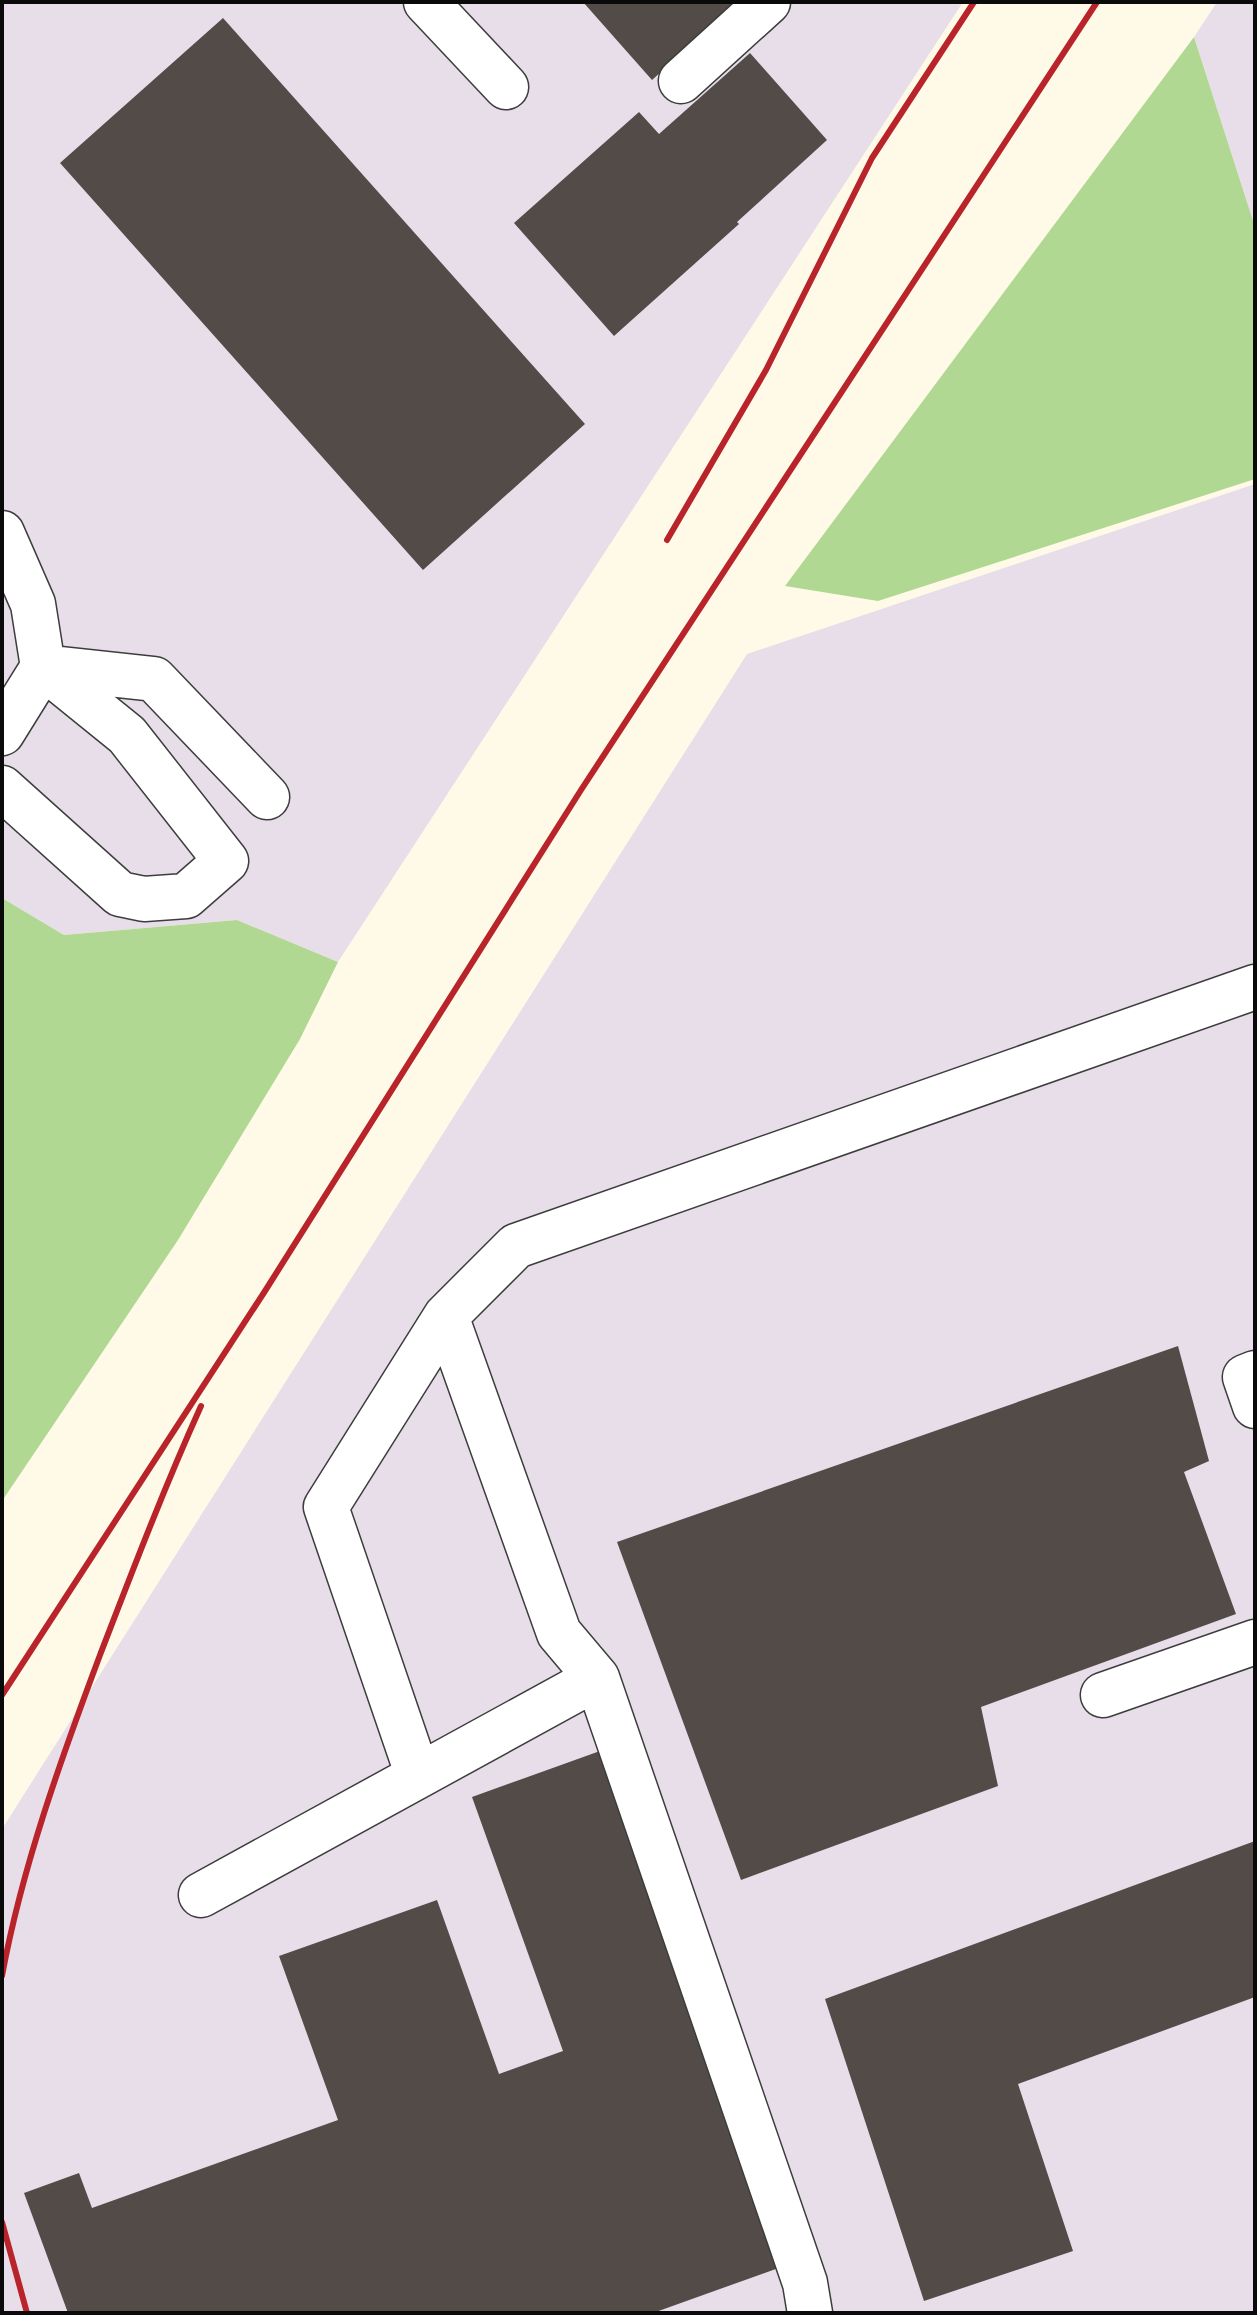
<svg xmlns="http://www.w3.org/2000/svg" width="1257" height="2315" viewBox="0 0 1257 2315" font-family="'Libre Baskerville',serif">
  <rect width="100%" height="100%" fill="#fffae7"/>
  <path fill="#e8deea" d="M2 2H963L338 962 237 920 64 935 2 898Z
    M1217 2H1255V227L1194 37Z
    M1255 484V2313H2V1829L747 654Z"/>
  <path fill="#b1d892" d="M1194 37 1255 227V479L878 601 785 586Z
    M2 898 64 935 237 920 338 962 300 1039 178 1240 2 1501Z"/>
  <path fill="#534b47" d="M583 2H739L652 80Z
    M223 18 585 424 423 570 60 163Z
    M750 53 827 140 737 222 739 224 614 336 514 223 639 112 659 134Z
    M1178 1346 1209 1461 1184 1472 1236 1614 981 1707 998 1786 741 1880 617 1542Z
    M600 1751 784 2266 653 2313H68L24 2193 79 2173 92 2208 338 2120 279 1956 437 1900 499 2074 563 2051 472 1797Z
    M1255 1841V1997L1018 2084 1073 2251 924 2301 825 1999Z"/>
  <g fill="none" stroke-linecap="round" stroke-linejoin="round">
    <defs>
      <path id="minor" d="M426 2 506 87
        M681 81 768 2
        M2 533 33 604 43 667 2 733
        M43 667 154 679 267 797
        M2 788 120 894 144 899 186 896 226 861 127 735 43 667
        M446 1316 559 1633 597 1678 805 2283 810 2313
        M1255 1373 1245 1377 1255 1406
        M1103 1695 1255 1642
        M418 1776 326 1507 446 1316 516 1246 1255 987
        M201 1895 597 1678"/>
    </defs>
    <use href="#minor" stroke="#3d3d3d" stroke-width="47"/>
    <use href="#minor" stroke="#fff" stroke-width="44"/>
    <path stroke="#b8242a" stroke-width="6" d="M667 540 766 370 872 158 974 2
      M2 1695 265 1291 581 790 1097 2
      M2 1976C22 1867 61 1759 100 1655 132 1572 164 1488 201 1406
      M2 2222 27 2313"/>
  </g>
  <rect width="1257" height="2315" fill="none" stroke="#0a0a0a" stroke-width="8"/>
</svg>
